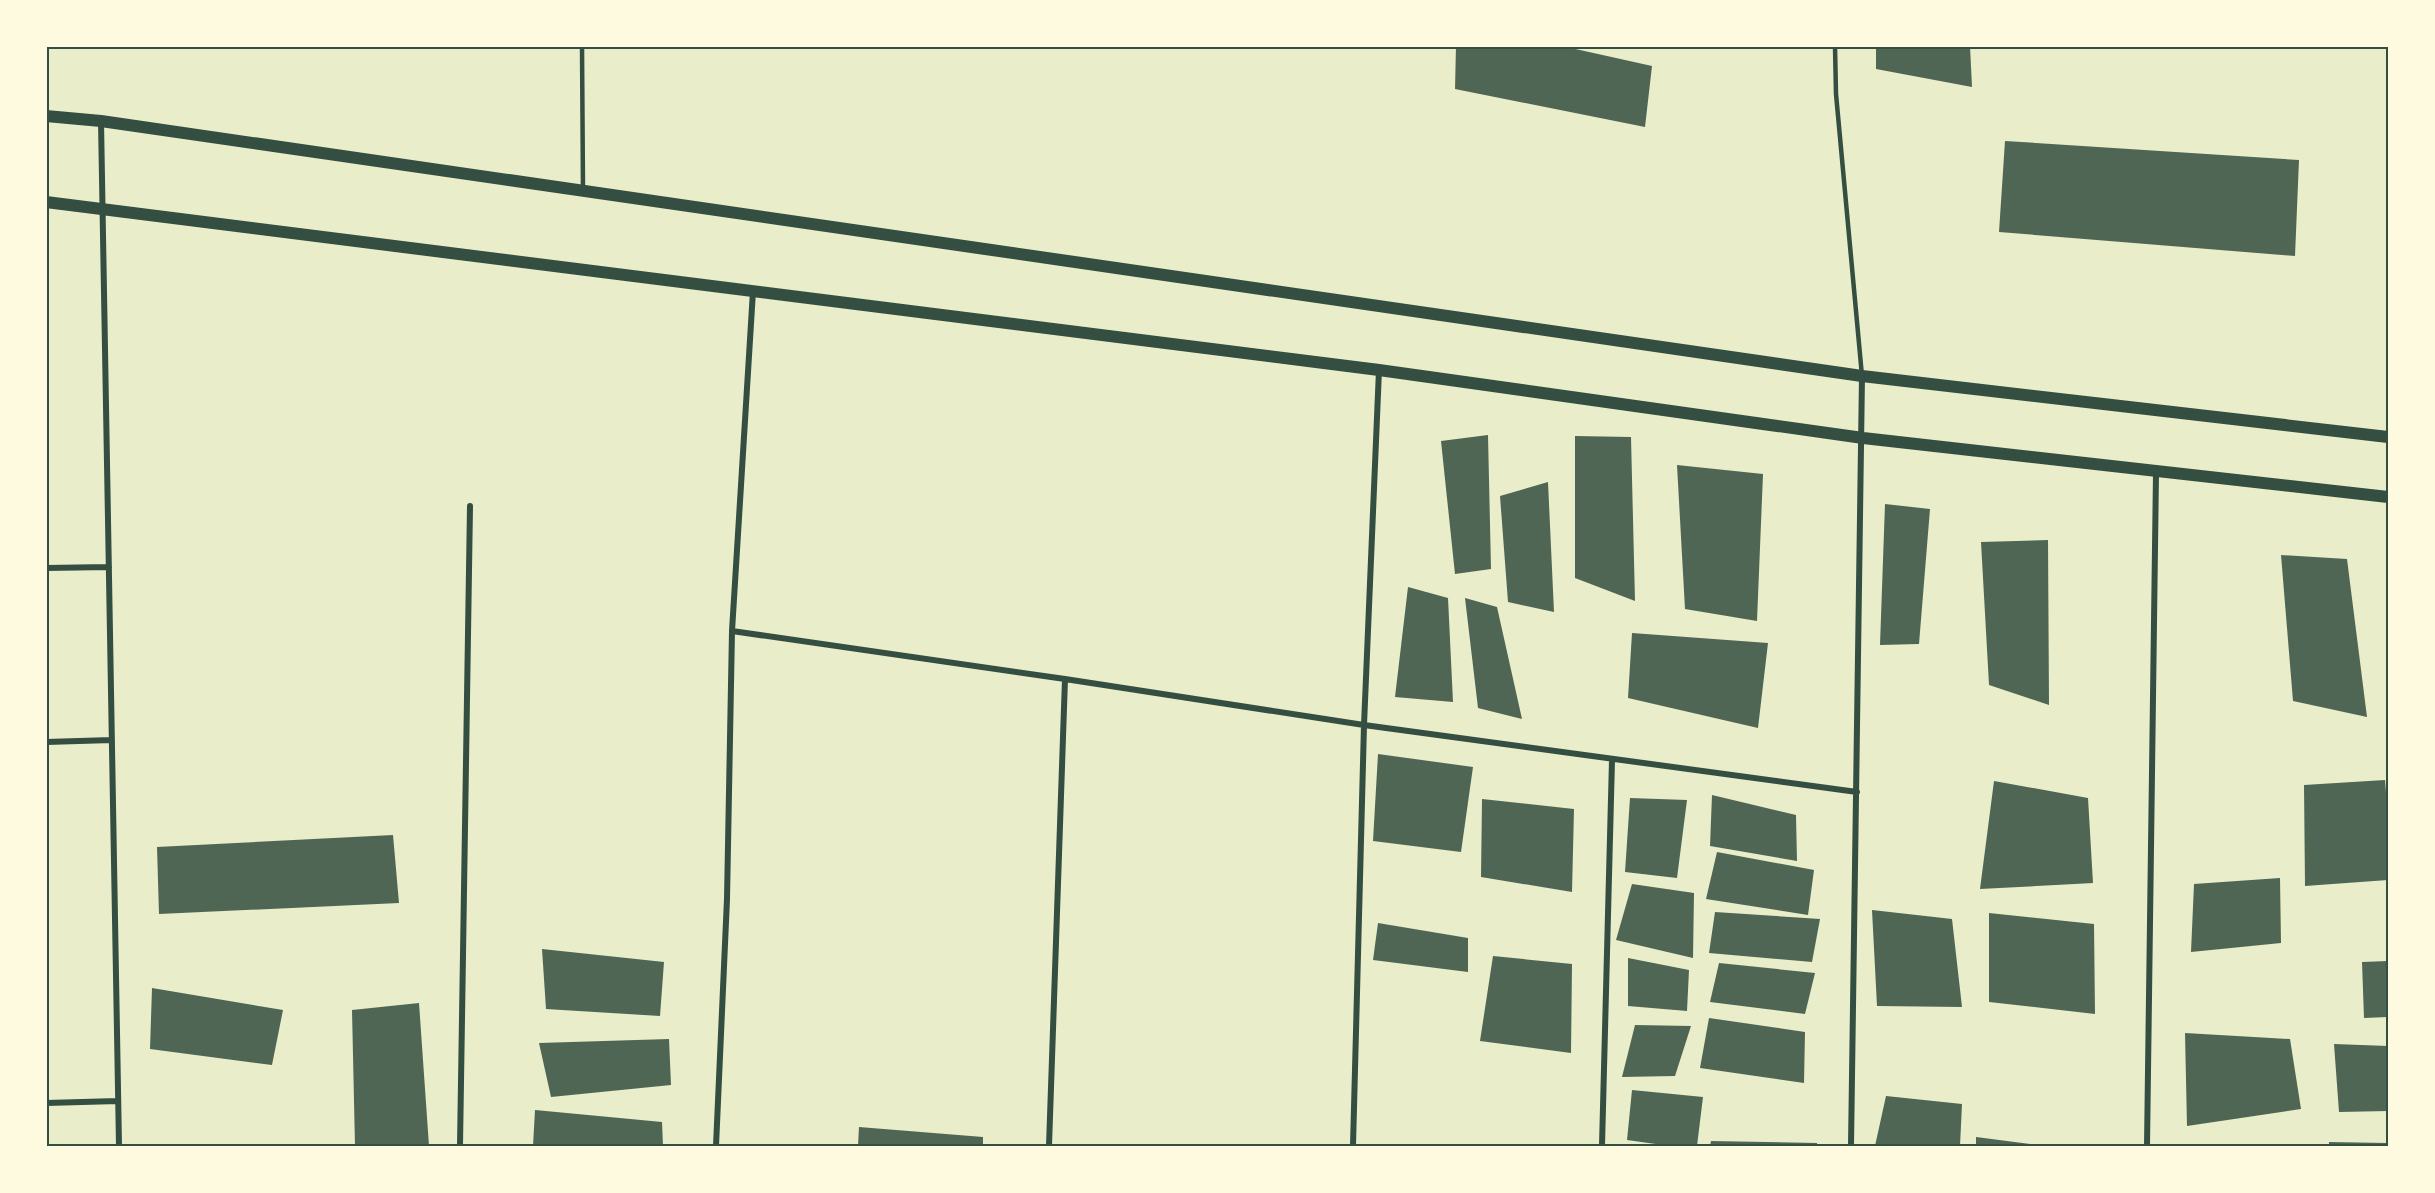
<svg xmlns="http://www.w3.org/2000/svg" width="2435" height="1193" viewBox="0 0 2435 1193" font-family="'PT Sans',sans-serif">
  <rect width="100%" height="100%" fill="#e9edc9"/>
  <path fill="#4f6655" d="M1456 46H1562L1652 66 1645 127 1455 89Z
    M1876 46H1970L1972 87 1876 69Z
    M2005 141 2299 160 2295 256 1999 232Z
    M1488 435 1491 569 1455 574 1441 441Z
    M1575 436 1631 437 1635 601 1575 578Z
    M1677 465 1763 474 1757 621 1685 609Z
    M1548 482 1554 612 1508 602 1500 496Z
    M1885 504 1930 509 1919 644 1880 645Z
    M2048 540 2049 705 1989 685 1981 542Z
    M2281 555 2347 559 2367 717 2293 701Z
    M1408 587 1448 598 1453 702 1395 697Z
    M1465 598 1497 607 1522 719 1478 708Z
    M1632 633 1768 643 1758 728 1628 698Z
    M1378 754 1473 767 1461 852 1373 841Z
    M2385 780 2388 817V880L2305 886 2304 785Z
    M1994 781 2088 798 2093 883 1980 889Z
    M1712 795 1796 815 1797 861 1710 846Z
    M1630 798 1687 800 1677 878 1625 872Z
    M1482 799 1574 809 1572 892 1481 877Z
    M393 835 399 903 159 914 157 847Z
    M1717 852 1814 870 1808 915 1706 899Z
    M2280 878 2281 943 2191 952 2194 884Z
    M1632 884 1694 893 1693 958 1616 940Z
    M1872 910 1952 919 1962 1007 1877 1006Z
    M1715 912 1820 919 1812 962 1709 953Z
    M1989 913 2094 924 2095 1014 1989 1002Z
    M1378 923 1468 938V972L1373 960Z
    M542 949 664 962 660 1016 546 1009Z
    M1493 956 1572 964 1571 1053 1480 1041Z
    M1628 958 1689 970 1687 1011 1628 1006Z
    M2388 961V1017L2364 1018 2362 962Z
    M1719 963 1815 973 1805 1014 1710 1002Z
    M152 988 283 1010 272 1065 150 1049Z
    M419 1003 429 1146H355L352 1010Z
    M1709 1018 1805 1032 1804 1083 1700 1068Z
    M1635 1025 1691 1026 1675 1076 1622 1077Z
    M2185 1033 2290 1039 2301 1109 2187 1126Z
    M669 1039 671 1085 551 1097 539 1043Z
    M2334 1044 2388 1046V1111L2339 1112Z
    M1632 1090 1703 1097 1697 1146H1670L1627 1140Z
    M1886 1096 1962 1104 1960 1146H1875Z
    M535 1110 662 1122 663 1146H533Z
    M859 1127 983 1137V1146H858Z
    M1976 1137 2038 1145V1146H1976Z
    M1711 1141 1817 1143V1146H1710Z
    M2329 1142 2388 1143V1146H2329Z"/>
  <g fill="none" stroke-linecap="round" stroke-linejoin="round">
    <path stroke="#344e41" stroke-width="4.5" d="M582 46 583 191
      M1835 46 1836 94 1862 376"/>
    <path stroke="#344e41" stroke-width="6" d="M101 121 119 1146
      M46 568 109 567
      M732 631 1065 679 1049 1146
      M1065 679 1364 725 1857 792
      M46 742 112 740
      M46 1103 118 1101
      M460 1146 470 506
      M716 1146 727 899 732 631 753 291
      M1353 1146 1364 725 1379 370
      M1602 1146 1612 760
      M1851 1146 1862 376
      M2147 1146 2156 473"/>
    <path stroke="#344e41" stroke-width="12" d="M46 116 101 121 1862 376 2388 437
      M46 202 1379 370 1863 438 2388 497"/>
  </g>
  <rect width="2435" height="1193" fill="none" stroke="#fefae0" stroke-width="96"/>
  <rect x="48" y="48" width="2339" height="1097" fill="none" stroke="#344e41" stroke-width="2"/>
</svg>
